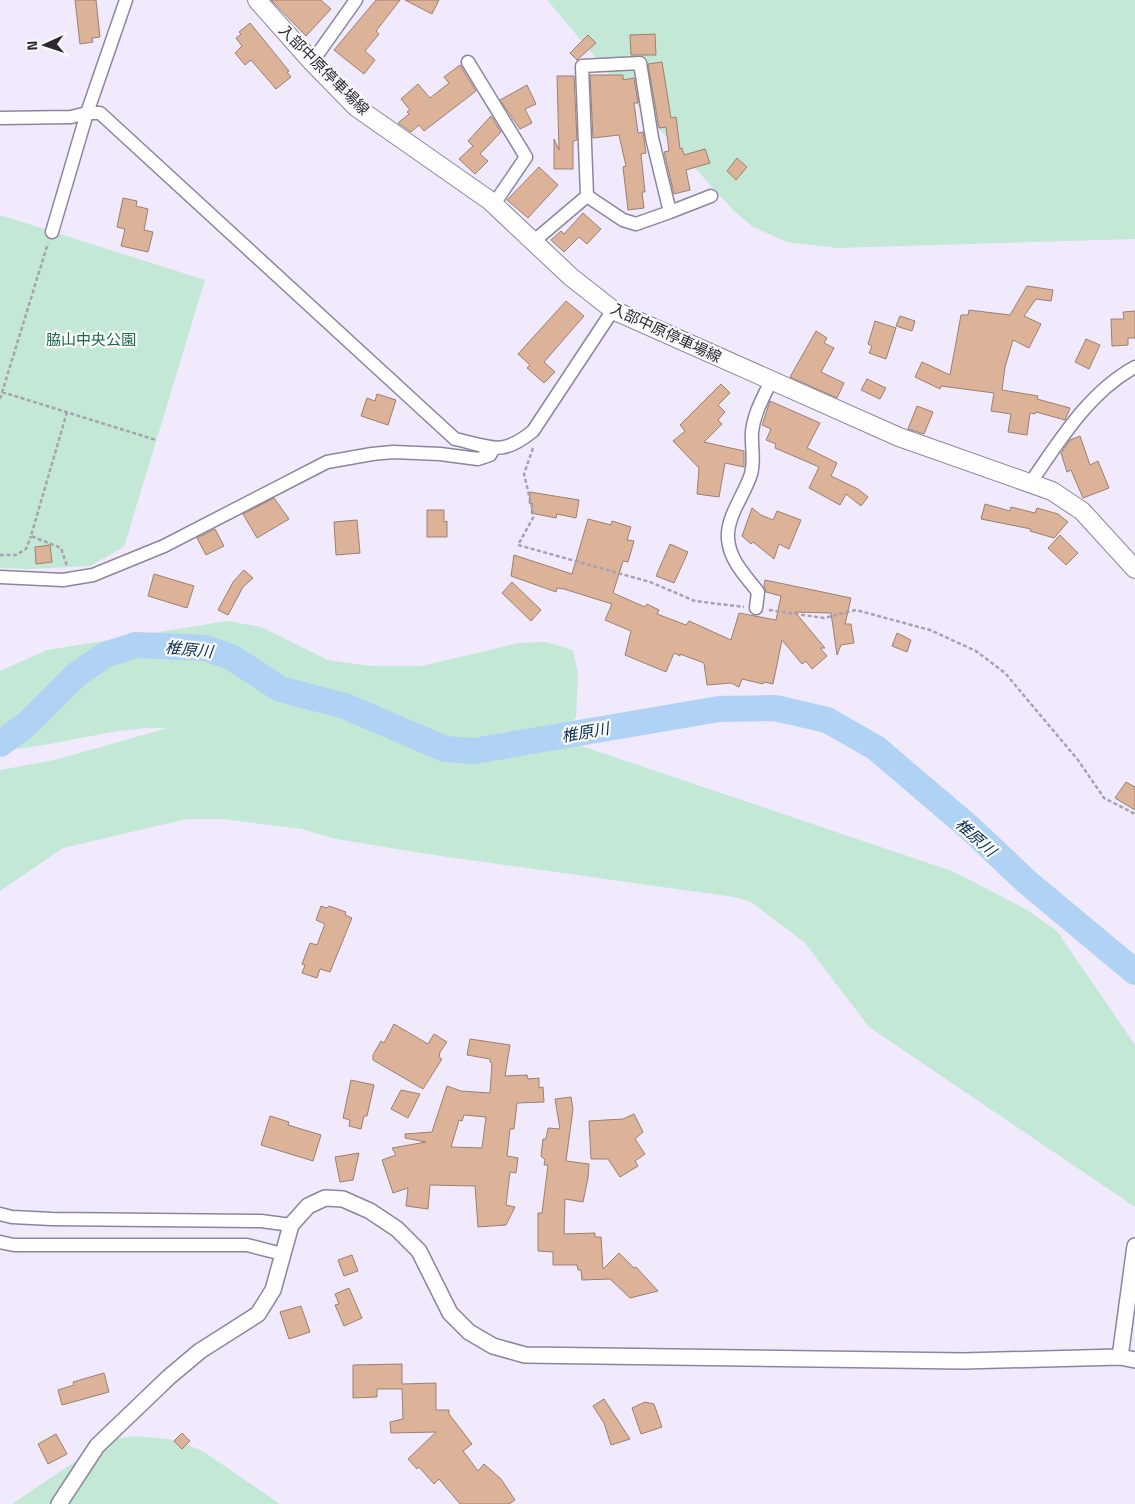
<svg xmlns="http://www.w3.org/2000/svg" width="1135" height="1504" viewBox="0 0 1135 1504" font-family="'Titillium Web','Noto Sans JP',sans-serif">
  <rect width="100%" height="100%" fill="#f0eafc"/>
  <path fill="#c3e8d5" d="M547 0H1135V239L837 248 787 242 753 227 733 210 614 79Z
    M0 215 205 280 124 547 90 566 30 569 0 568Z
    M227 621 261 627 328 660 371 666H422L519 643 546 642 573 650 578 674 576 718 552 736 952 871 1024 908 1057 931 1135 1045V1207L869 1027 805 943 751 902 734 897 427 854 336 839 302 829 223 819H187L63 848 0 891V770L55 760 168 728C111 726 56 748 0 750V671L47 650Z
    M134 1436 177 1440 204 1452 280 1504H12L107 1440Z"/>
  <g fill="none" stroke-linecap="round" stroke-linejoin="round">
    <path stroke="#b0d2f5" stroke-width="26" d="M0 744 27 724 76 675 105 655 135 645 205 648 231 657 280 689 345 706 445 749 474 751 719 709 775 708 827 720 876 748 971 829 1027 882 1135 972"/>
  </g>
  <path fill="#dcb298" stroke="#9b8070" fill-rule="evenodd" d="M75 0H96L100 37 92 38 93 42 80 44Z
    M271 0H321L331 9 306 36Z
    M376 0H400L376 31 379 34 365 51 375 60 364 74 334 50Z
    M405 0H439L432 14Z
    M250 23 289 71 287 72 291 77 276 89 251 60 245 65 235 53 242 46 236 38 241 34 239 32Z
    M655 34 656 55H631L630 35Z
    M588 35 596 43 577 60 570 53Z
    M662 62 671 118 676 117 680 149 682 148 684 155 705 149 710 163 686 170 690 190 674 194 664 152 669 151 666 127 659 128 648 64Z
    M460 65 476 91 424 131 419 125 411 132 398 123 409 114 407 112 410 110 401 99 418 84 430 98 449 83 444 77Z
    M590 75H623V80L634 78 638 103H634L638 133 643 132 646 153 641 154 645 192H642L644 208 628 210 623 167 626 166 619 135 593 138Z
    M557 76H574L577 140 573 141V169H554V139L559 150Z
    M527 85 536 104 525 109 532 123 520 129 500 100Z
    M491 116 501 132 480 154 488 161 475 174 459 159 473 146 468 141Z
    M737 158 747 167 736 180 727 171Z
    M539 167 558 185 528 218 507 200Z
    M123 198 137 201 136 206 148 209 144 230 153 232 148 252 121 246 125 229 117 227Z
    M583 213 601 229 587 244 579 237 564 252 551 240 561 231 564 234Z
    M1027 286 1053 290 1051 301 1036 299 1024 316 1041 324 1029 348 1013 340 1005 367 1002 390 1038 396 1037 399 1070 408 1065 420 1036 412 1035 414 1030 413 1027 435 1008 432 1011 414 991 411 994 393 941 386 940 389 915 377 922 362 950 375 961 315H968L969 310 1010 315Z
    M566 301 584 316 544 362 555 372 544 383 527 368 530 365 518 354Z
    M1135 311V338H1128V345L1112 346 1111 319H1124L1123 312Z
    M900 316 915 321 912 331 896 326Z
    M875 321 896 328 886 359 869 353 872 346 868 344Z
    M816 331 827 338 824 343 834 348 821 372 844 383 837 398 790 377Z
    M1086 339 1100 345 1089 369 1075 362Z
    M867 379 886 388 880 399 861 390Z
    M721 384 730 393 718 405 725 412 718 420 722 424 704 442 744 451V467L725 463 719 497 697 494 699 468 673 441 685 431 680 425Z
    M377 394 396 400 388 425 361 416 367 398 375 401Z
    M770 401 820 423 807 448 837 463 831 476 858 489 868 497 861 506 846 494 840 505 809 488 819 467 775 448 776 444 766 440 771 429 762 425Z
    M917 406 933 412 924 434 908 429Z
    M1080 436 1090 465 1098 461 1109 488 1083 498 1071 470 1067 472 1061 453 1070 440Z
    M530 492 579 500 576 518 557 514 556 518 531 513 533 504 529 503Z
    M274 498 289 519 257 538 243 514Z
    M985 504 1010 511 1011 507 1035 513 1037 508 1058 514 1068 522 1054 538 1030 531 1031 529 981 519Z
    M752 508 761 515 773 520 777 511 801 520 789 549 779 544 774 559 753 542 751 544 742 536Z
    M427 510H444V522L447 521V537H427Z
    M588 519 611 525 612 521 631 527 627 540 634 541 628 562 623 561 613 593 645 607 647 604 659 610 657 614 686 625 689 621 731 640 739 613 776 620 781 596 766 592 764 586 765 580 851 598 845 624H851L854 643 841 645 837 655 831 613 795 612 825 648H820L827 656 812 669 806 661 802 664 782 640 773 684 764 682 763 684 742 679 739 687 731 683 707 685 704 663 680 654V656L674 653 666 672 625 655 631 631 605 620 612 604 564 589 557 588 556 592 511 576 514 555 572 574Z
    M357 520 360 553 336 555 334 522Z
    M215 529 224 546 206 555 197 538Z
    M1060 535 1078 553 1066 565 1048 548Z
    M670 544 688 552 674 583 656 576Z
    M50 545 52 562 36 564 35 547Z
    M244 570 253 578 243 587 228 615 218 610 233 582Z
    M154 574 194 586 187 608 148 596Z
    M512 582 541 610 531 621 502 593Z
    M897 633 911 640 907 652 892 646Z
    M1126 782 1135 787V810L1115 798Z
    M321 906 327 908 329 906 346 912 345 915 352 918 330 972 320 969 317 978 302 973 305 965 302 964 310 943 317 945 325 924 316 920Z
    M394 1024 428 1044 434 1034 447 1042 440 1052 439 1057 442 1059 423 1089 373 1060V1055L381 1041 384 1043Z
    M470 1039 510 1045 505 1076 527 1075 528 1079 539 1078V1088L543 1087 544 1102 517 1103 514 1129H510L507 1156 518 1158 516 1173 510 1172 506 1205 515 1207 506 1225 478 1227 475 1186 430 1185 428 1209 406 1206 408 1188 393 1193 382 1160 396 1155 392 1148 426 1142 405 1138V1134L432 1132 447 1086 461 1091 490 1093 492 1063 490 1062V1059L467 1055ZM464 1115 486 1117 482 1148 451 1147 459 1120 462 1121Z
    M351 1080 374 1085 367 1116H364L361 1129 349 1126 350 1120 343 1118Z
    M401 1090 420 1094 408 1118 391 1109Z
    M571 1097 573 1109 566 1161 589 1164 588 1178 583 1202 565 1199 564 1234 595 1233V1237H601L603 1269 619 1253 634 1268 636 1267 658 1291 630 1298 610 1279 582 1280 581 1270H578L577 1265H553V1252L538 1251V1213H542L548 1165H544L545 1160 541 1156 543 1139H546L548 1128 560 1129 555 1099Z
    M634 1114 643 1132 635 1139 645 1154 635 1161 638 1166 620 1177 608 1159H591L589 1121 623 1119Z
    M270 1116 289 1122 288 1125 321 1135 313 1161 261 1145Z
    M359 1153 353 1180 340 1182 335 1157Z
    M352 1255 358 1271 344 1276 338 1260Z
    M349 1288 362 1318 344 1326 335 1305 339 1304 335 1294Z
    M301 1306 310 1332 289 1339 280 1312Z
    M402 1364V1384L436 1383V1410H449V1414L472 1444 463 1451 478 1471 484 1464 501 1479 515 1500 509 1504H460L439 1479 434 1484 419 1467 417 1469 408 1459 436 1432 391 1433 390 1422 403 1419 402 1389H377V1397L353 1398V1365Z
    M104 1373 109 1392 62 1405 58 1390 74 1385 73 1382Z
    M604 1399 630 1439 611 1445 604 1423 593 1406Z
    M645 1402 654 1404 662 1427 641 1434 632 1408Z
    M182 1433 190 1441 182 1449 174 1441Z
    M56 1434 67 1454 48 1464 38 1444Z"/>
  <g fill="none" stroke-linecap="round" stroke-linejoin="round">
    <defs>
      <path id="minor" d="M312 62 356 0
        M468 62 526 157 494 204
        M0 118 71 117 87 113H100L455 439C492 447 501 457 533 431L613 310
        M670 212 711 196
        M52 232 87 113 126 0
        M534 241 587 196 582 66 640 63 652 138 670 212 636 224 623 220 587 196
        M1031 482C1060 440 1089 392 1135 367
        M0 577 63 580 93 575 164 546 327 462 372 454 393 452 440 454 478 459 490 455 494 448
        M756 608 758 592C745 575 730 561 728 539 726 517 745 494 751 474 755 459 751 446 752 432 754 413 763 398 771 381
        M0 1214 12 1217 52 1219 261 1221 291 1225
        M0 1242 14 1245H247L282 1254"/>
      <path id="tertiary" d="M1120 1357 1135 1246
        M59 1504 97 1446 169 1377 200 1351 258 1314 273 1290 291 1225 308 1206 325 1198 343 1199 370 1211 397 1229 419 1251 450 1313 469 1332 493 1346 525 1355 963 1361 1120 1357 1135 1360"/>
      <path id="secondary" d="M257 0 312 62 356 107 489 200 571 277 613 310 899 437 1052 491 1082 511 1135 569"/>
    </defs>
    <use href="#minor" stroke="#8d849e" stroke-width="15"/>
    <use href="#tertiary" stroke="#8d849e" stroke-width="18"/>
    <use href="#secondary" stroke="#8d849e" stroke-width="20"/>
    <path stroke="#a7a2b1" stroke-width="2.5" stroke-dasharray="4 2.5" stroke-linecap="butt" d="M2 392 156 440
      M0 399 48 243
      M67 412 31 536 61 548 67 566
      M533 448 524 474 534 516 518 545 650 582 695 601 744 607
      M0 555H16L26 549 31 536
      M769 610 824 618 856 610 930 630 976 651 1005 673 1078 760 1104 798 1135 814"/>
    <use href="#minor" stroke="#fff" stroke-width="12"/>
    <use href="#tertiary" stroke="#fff" stroke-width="15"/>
    <use href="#secondary" stroke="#fff" stroke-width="18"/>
  </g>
  <g text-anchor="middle" stroke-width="4.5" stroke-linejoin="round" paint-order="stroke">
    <g font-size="15" fill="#2b2732" stroke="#fafafa">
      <text transform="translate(324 70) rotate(45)" y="5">入部中原停車場線</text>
      <text transform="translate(666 333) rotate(25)" y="5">入部中原停車場線</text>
    </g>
    <g font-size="15" fill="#156749" stroke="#fafafa">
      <text x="91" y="345">脇山中央公園</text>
    </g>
    <g font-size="16" font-style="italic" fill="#0a2f50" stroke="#fafafa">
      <text transform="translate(189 649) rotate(6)" y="6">椎原川</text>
      <text transform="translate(585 732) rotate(-10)" y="6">椎原川</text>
      <text transform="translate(976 837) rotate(42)" y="6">椎原川</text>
    </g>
  </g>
  <g transform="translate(45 45) rotate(267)" stroke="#fafafa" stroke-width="4" paint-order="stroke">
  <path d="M0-4L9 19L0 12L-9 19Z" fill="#2b2732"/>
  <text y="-8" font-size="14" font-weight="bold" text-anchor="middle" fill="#2b2732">N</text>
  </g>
</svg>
